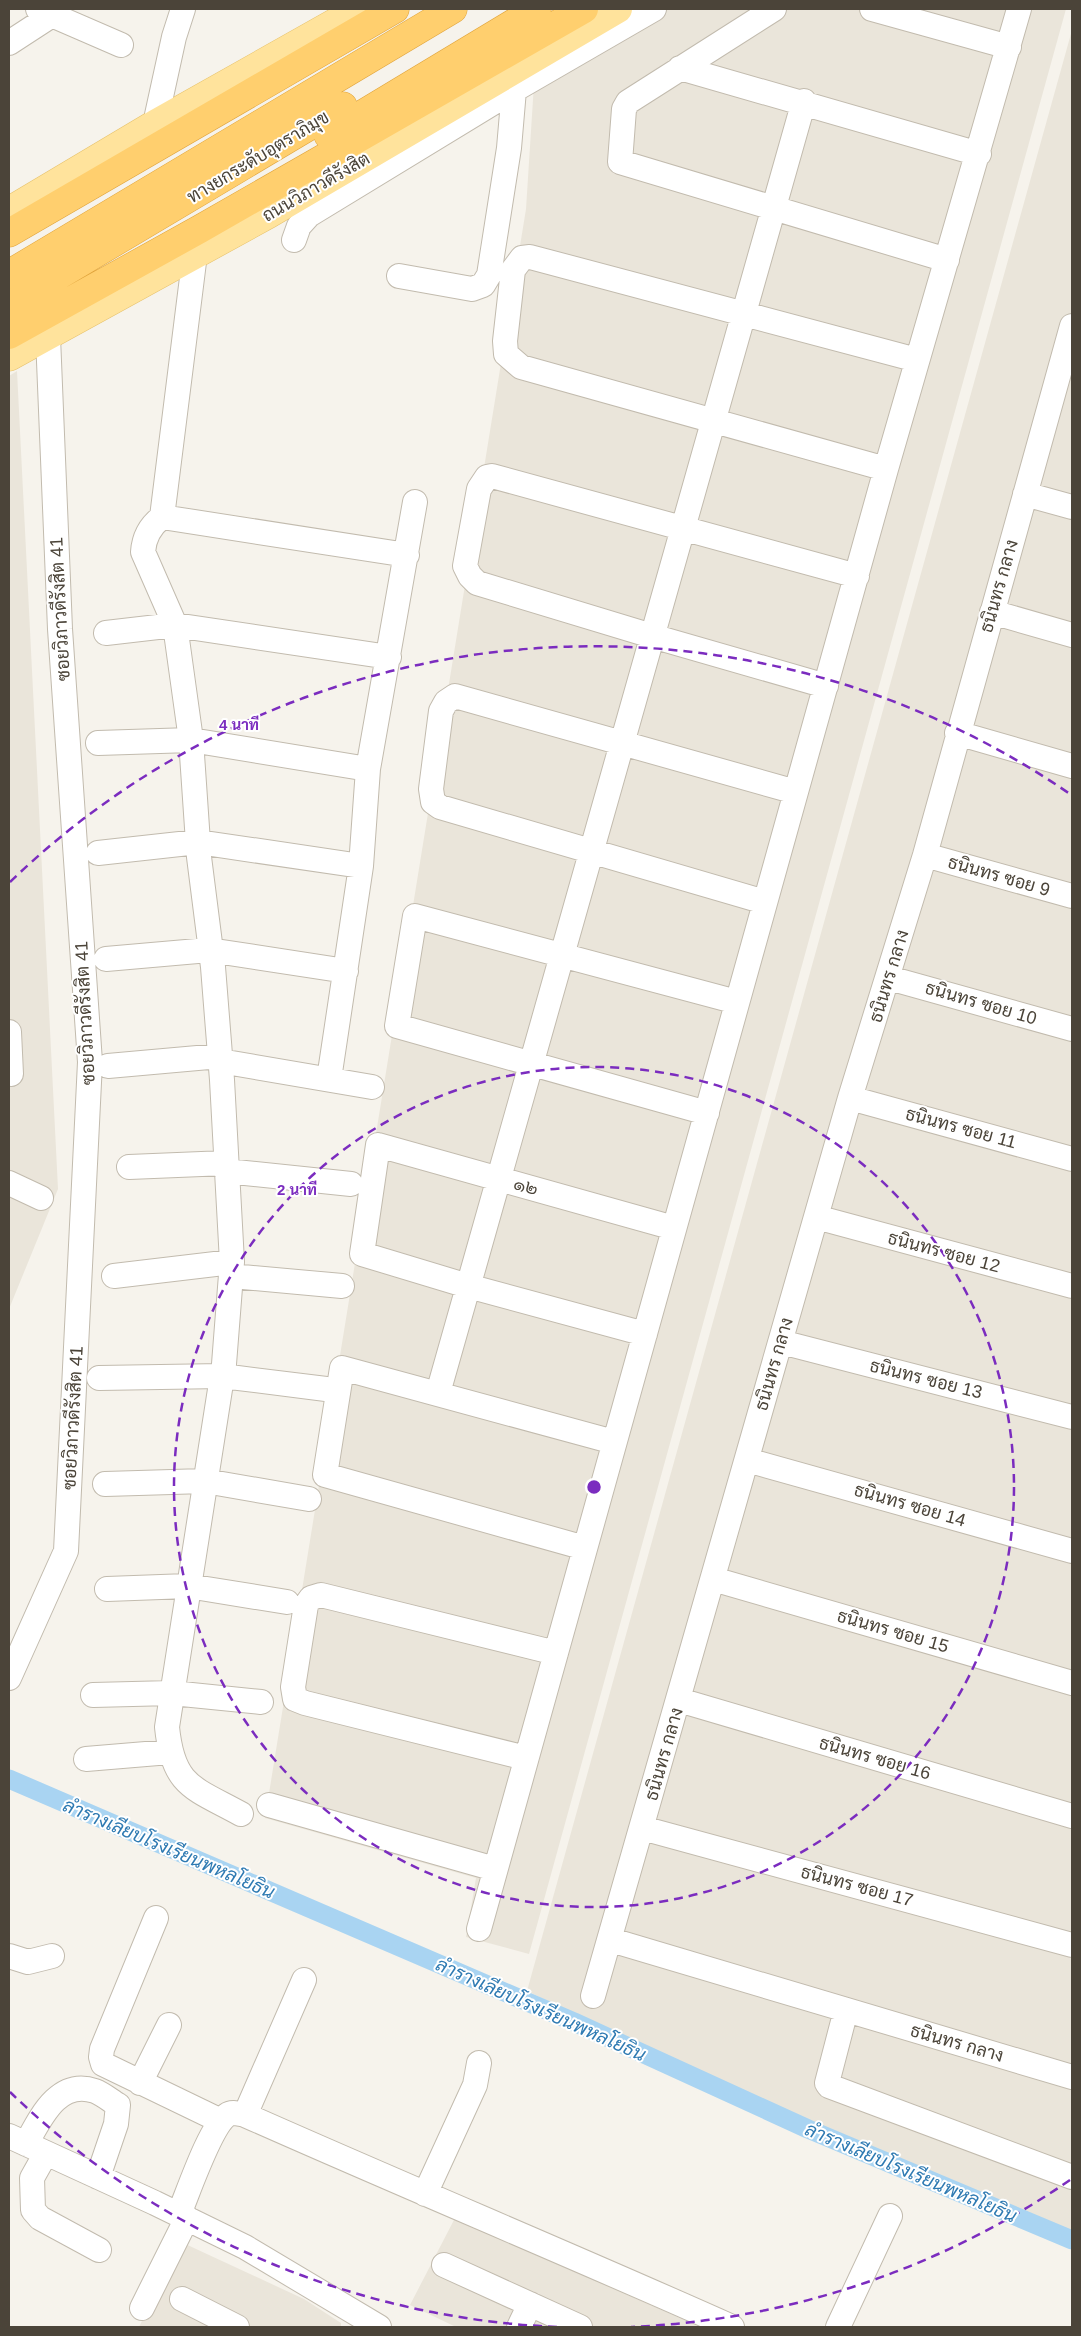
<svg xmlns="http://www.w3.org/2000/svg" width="1081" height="2336" viewBox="0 0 1081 2336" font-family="Helvetica,Sarabun,sans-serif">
  <rect width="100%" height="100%" fill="#f6f3ec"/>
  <path fill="#eae5da" d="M665 9H1066L529 1954 466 1937 476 1878 265 1818 526 209 534 84Z
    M1072 30V2231L719 2082 527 1991Z
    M17 371 58 1189 9 1309V376Z
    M455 2218 700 2327H456L410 2305Z
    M181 2242 304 2299 341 2323V2327H139Z"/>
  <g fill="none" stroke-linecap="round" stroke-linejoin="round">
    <path stroke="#a9d4f2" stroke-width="19" d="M9 1779 574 2022 808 2129 1072 2240"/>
    <defs>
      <path id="minor" d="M38 9 121 45
        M774 9 628 102 624 109 620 162 947 260
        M872 9 1009 47
        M9 43 52 15
        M680 68 979 154
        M155 124 174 37 183 9
        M294 240 299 226 309 215 514 90 654 9
        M399 276 472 289 483 285 489 275 509 148 514 90
        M886 469 521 367 506 354 505 341 513 270 522 258 530 257 917 360
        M1025 494 1072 507
        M162 517 195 254
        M992 612 1072 635
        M106 633 175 625 389 657
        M826 686 652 636 477 583 470 576 465 566 479 489 487 477 492 476 857 576
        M957 733 1072 766
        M98 743 191 740 368 769
        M98 853 198 842 361 866
        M925 855 1072 896
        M765 902 440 807 433 802 431 789 441 711 446 702 455 696 796 792
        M106 959 209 950 346 971
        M889 978 1072 1029
        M9 1032 11 1074
        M220 1061 372 1087
        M108 1066 220 1056
        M329 1079 361 866 368 769 415 502
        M850 1098 1072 1159
        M707 1113 397 1026 415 916 737 1002
        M129 1167 226 1163
        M226 1171 351 1184
        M9 1183 41 1198
        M816 1217 1072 1286
        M114 1276 232 1262
        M232 1276 342 1286
        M645 1334 468 1286 362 1254 378 1145 674 1228
        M781 1342 1072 1417
        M99 1378 222 1376 326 1389
        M438 1393 804 101
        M747 1460 1072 1551
        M105 1484 205 1481 309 1499
        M585 1548 325 1475 342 1368 614 1442
        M713 1579 1072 1683
        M107 1589 188 1586 287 1602
        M9 1678 66 1551 90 1062 60 629 48 337
        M93 1695 172 1693 261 1702
        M679 1700 1072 1816
        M526 1758 305 1703 295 1699 293 1687 306 1605 311 1598 321 1595 556 1653
        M86 1759 170 1752
        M269 1805 495 1869
        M241 1814C194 1788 173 1787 167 1727L224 1364 232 1262 222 1080 213 967 199 857 191 740 175 625 143 552C144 537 150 526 162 517L407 555
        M642 1828 1072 1945
        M156 1918 102 2049 101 2057 103 2064 221 2121
        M479 1929 886 469 1019 9
        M611 1940 1072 2077
        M9 1956 28 1962 52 1956
        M593 1996 850 1098 925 855 1072 326
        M846 2010 827 2083 829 2086 1072 2177
        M140 2083 169 2025
        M245 2115 304 1980
        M9 2136 155 2203 245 2247 379 2327
        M26 2144C40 2119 58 2078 95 2091 103 2094 111 2101 118 2105L116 2124 98 2177
        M46 2153 32 2178 33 2210 40 2218 99 2250
        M425 2194 475 2085 479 2063
        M179 2214C188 2193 210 2127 227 2115 232 2111 239 2114 245 2115 407 2187 571 2255 732 2327
        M444 2265 580 2327
        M182 2299 237 2327
        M142 2308 187 2218
        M519 2327 530 2304
        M838 2327 890 2216"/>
      <path id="major" d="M9 211 155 124 359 9
        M9 357 269 214 618 9"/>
      <path id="highway" d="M328 135 537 9
        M9 233 395 9
        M9 274 453 9
        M9 305 343 106
        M9 335 200 229 584 9"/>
    </defs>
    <use href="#minor" stroke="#c2bbae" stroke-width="26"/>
    <use href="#major" stroke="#e6c16a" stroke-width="29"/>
    <use href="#highway" stroke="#e0a43c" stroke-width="29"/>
    <use href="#minor" stroke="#fff" stroke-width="24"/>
    <use href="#major" stroke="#ffe39c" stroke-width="28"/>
    <use href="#highway" stroke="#ffcf6e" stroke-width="28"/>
  </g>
  <g fill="none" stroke="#7b2cbf" stroke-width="2.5" stroke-dasharray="9 6">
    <circle cx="594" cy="1487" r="420"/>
    <path d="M1070 2180A841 841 0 0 1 631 2327M557 2327A841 841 0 0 1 10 2092M10 882A841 841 0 0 1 1070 794"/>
  </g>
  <g text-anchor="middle" stroke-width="4" stroke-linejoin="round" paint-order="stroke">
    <g font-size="18" fill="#4b4439" stroke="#fff">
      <text transform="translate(258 157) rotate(-31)" y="6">ทางยกระดับอุตราภิมุข</text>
      <text transform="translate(316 187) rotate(-30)" y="6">ถนนวิภาวดีรังสิต</text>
      <text transform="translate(999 586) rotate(-74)" y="6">ธนินทร กลาง</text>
      <text transform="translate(60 609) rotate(-93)" y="6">ซอยวิภาวดีรังสิต 41</text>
      <text transform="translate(999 876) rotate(16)" y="6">ธนินทร ซอย 9</text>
      <text transform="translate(889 976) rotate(-73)" y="6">ธนินทร กลาง</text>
      <text transform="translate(981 1003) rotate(16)" y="6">ธนินทร ซอย 10</text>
      <text transform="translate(85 1013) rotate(-93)" y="6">ซอยวิภาวดีรังสิต 41</text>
      <text transform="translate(961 1128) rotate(15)" y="6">ธนินทร ซอย 11</text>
      <text transform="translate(526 1186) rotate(16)" y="6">๑๒</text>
      <text transform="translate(944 1252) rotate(15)" y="6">ธนินทร ซอย 12</text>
      <text transform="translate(774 1364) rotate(-74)" y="6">ธนินทร กลาง</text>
      <text transform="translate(926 1379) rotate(14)" y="6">ธนินทร ซอย 13</text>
      <text transform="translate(73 1418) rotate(-87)" y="6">ซอยวิภาวดีรังสิต 41</text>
      <text transform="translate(910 1505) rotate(16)" y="6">ธนินทร ซอย 14</text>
      <text transform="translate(893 1631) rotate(16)" y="6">ธนินทร ซอย 15</text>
      <text transform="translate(664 1754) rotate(-74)" y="6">ธนินทร กลาง</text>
      <text transform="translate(875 1758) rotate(16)" y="6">ธนินทร ซอย 16</text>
      <text transform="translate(857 1886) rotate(15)" y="6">ธนินทร ซอย 17</text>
      <text transform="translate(957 2043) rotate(16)" y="6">ธนินทร กลาง</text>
    </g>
    <g font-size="19" font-style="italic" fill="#2e7ab2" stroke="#fff">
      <text transform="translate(169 1848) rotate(23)" y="7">ลำรางเลียบโรงเรียนพหลโยธิน</text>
      <text transform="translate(541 2009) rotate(24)" y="7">ลำรางเลียบโรงเรียนพหลโยธิน</text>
      <text transform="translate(911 2172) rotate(23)" y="7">ลำรางเลียบโรงเรียนพหลโยธิน</text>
    </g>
  </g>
  <circle cx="594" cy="1487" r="8" fill="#7b2cbf" stroke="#fff" stroke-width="2.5"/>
  <g font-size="15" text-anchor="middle" font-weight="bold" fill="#7b2cbf" stroke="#fff" stroke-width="4" stroke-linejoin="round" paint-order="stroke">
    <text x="239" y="730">4 นาที</text>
    <text x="297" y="1195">2 นาที</text>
  </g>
  <rect width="1081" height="2336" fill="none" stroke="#4b4439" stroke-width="20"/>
</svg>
